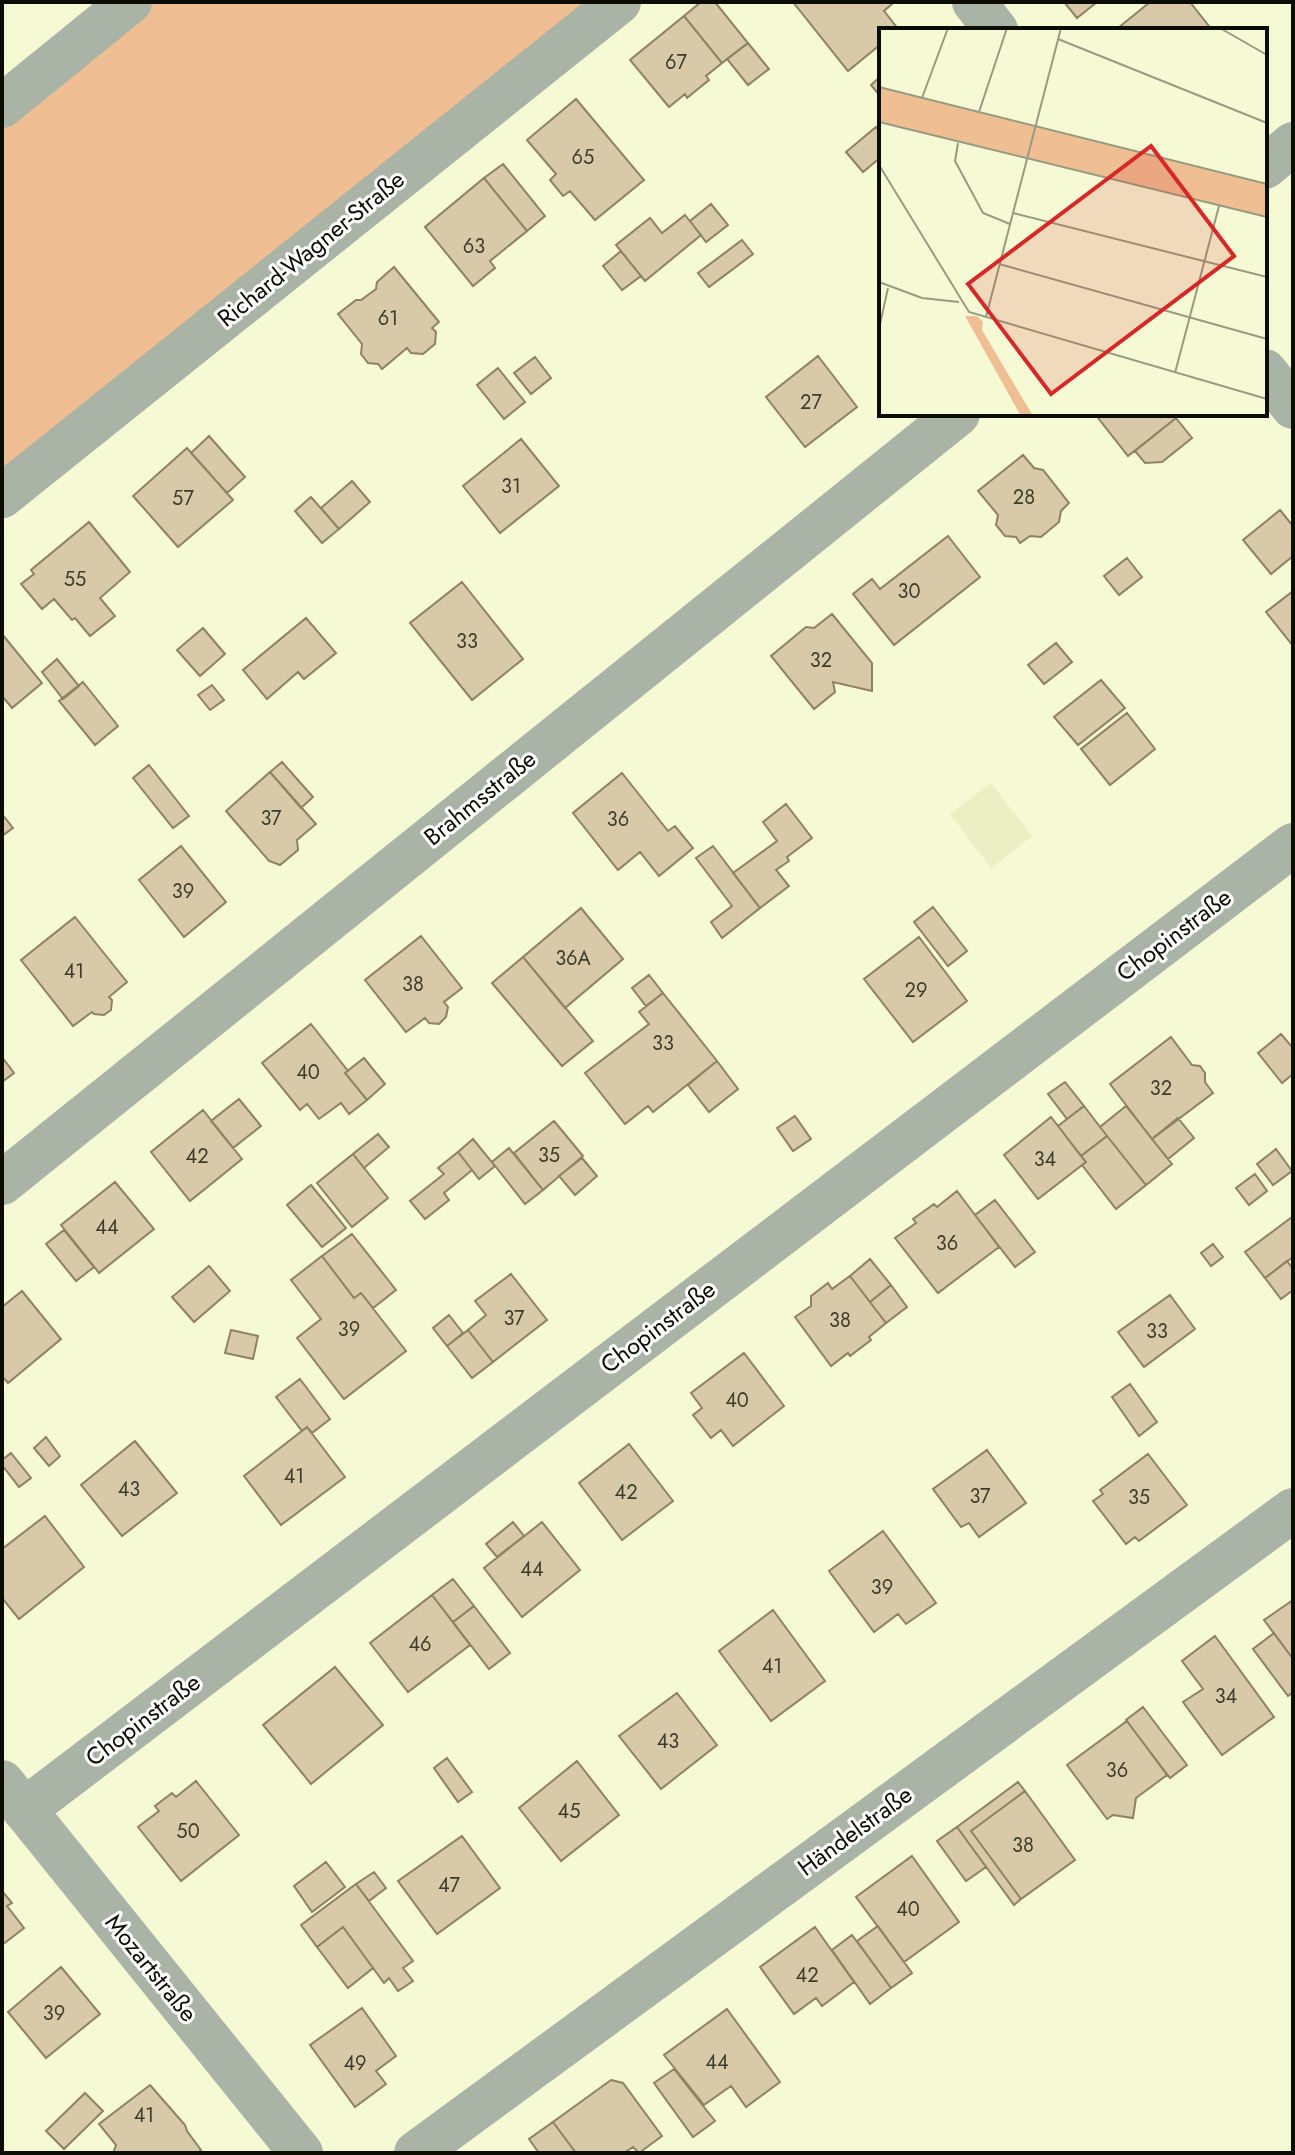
<svg xmlns="http://www.w3.org/2000/svg" width="1295" height="2155" viewBox="0 0 1295 2155" font-family="Jost,sans-serif">
  <rect width="100%" height="100%" fill="#f5fad5"/>
  <path fill="#eaefc4" d="M991 783 1032 836 991 868 950 814Z"/>
  <path fill="#efbe92" d="M130 2H618L2 496V106Z"/>
  <path fill="#d8caa8" stroke="#8f8262" stroke-width="2" d="M701 2H715L748 43 722 63 684 16Z
    M793 2H890L892 4 884 11 899 30H881V44L848 71Z
    M1064 2H1097L1077 18Z
    M1150 2H1190L1212 30H1119L1118 28Z
    M684 16 722 63 706 76 709 80 687 98 685 94 669 107 630 60Z
    M748 43 769 69 748 85 727 59Z
    M881 76V97L871 85Z
    M576 99 644 180 595 220 570 191 563 196 550 180 556 174 527 140Z
    M876 127 881 133V157L863 172 846 152Z
    M503 164 545 216 527 231 484 178Z
    M484 178 527 231 490 261 495 268 473 286 425 227Z
    M711 204 728 225 706 242 690 221Z
    M685 215 701 235 645 281 616 245 650 218 662 233Z
    M742 240 753 254 709 287 698 273Z
    M621 251 641 276 622 290 603 266Z
    M394 267 439 322 432 328 436 332 435 344 423 354 411 353 407 348 382 369 378 364 368 363 361 354 362 344 338 314 356 300H361L376 289 377 282Z
    M818 356 857 407 805 447 766 397Z
    M535 357 551 378 531 394 514 373Z
    M498 368 525 402 504 419 477 385Z
    M1095 414H1173L1176 418 1128 456Z
    M1176 418 1192 438 1162 462 1145 463 1135 451Z
    M209 436 245 477 227 493 191 453Z
    M521 439 559 486 500 533 463 486Z
    M187 448 233 500 178 547 133 496Z
    M1023 455 1034 468 1043 470 1069 503 1061 511 1059 522 1041 537 1030 536 1020 543 1016 537 1005 536 996 525 998 515 978 491Z
    M352 481 370 502 339 529 321 508Z
    M311 497 339 529 322 543 295 511Z
    M1280 510 1293 526V556L1271 574 1243 540Z
    M89 522 130 572 100 598 115 616 90 636 75 618 72 620 54 599 42 609 21 584 34 574 31 570Z
    M948 536 980 577 894 645 853 594 872 579 880 589Z
    M1127 558 1142 577 1119 595 1104 576Z
    M462 582 523 659 472 700 410 623Z
    M1293 591V646L1266 612Z
    M832 614 872 663V691L833 682 835 692 814 709 771 656 806 627 814 628Z
    M306 618 336 653 304 679 298 672 267 699 243 670Z
    M203 628 225 654 200 676 177 650Z
    M2 634 42 683 12 708 2 696Z
    M1056 643 1072 662 1044 684 1028 665Z
    M57 659 79 686 63 699 42 672Z
    M1101 680 1125 708 1078 745 1054 717Z
    M83 682 118 726 95 745 59 701Z
    M212 685 224 700 210 710 198 695Z
    M1127 713 1155 749 1110 785 1081 749Z
    M282 762 313 797 301 808 270 772Z
    M149 765 189 816 173 828 133 778Z
    M270 772 316 824 297 840 298 850 280 865 269 861 226 811Z
    M622 773 668 831 675 826 693 848 659 876 640 852 618 870 573 813Z
    M786 804 812 838 787 857 789 861 776 870 789 886 760 908 733 873 777 841 763 822Z
    M2 814 13 828 2 836Z
    M181 846 226 902 184 937 139 880Z
    M713 846 760 908 722 938 711 922 732 906 696 858Z
    M933 907 967 951 948 966 914 922Z
    M581 908 623 959 565 1008 523 957Z
    M75 917 127 982 109 997 112 1000 111 1010 104 1015 94 1014 92 1012 73 1026 21 960Z
    M421 936 462 988 444 1002 448 1007 446 1017 439 1024 429 1023 425 1018 406 1032 365 980Z
    M919 937 967 1001 913 1042 864 979Z
    M523 957 593 1041 562 1066 492 983Z
    M649 975 663 993 646 1006 632 988Z
    M663 993 717 1061 653 1112 648 1106 625 1124 585 1073 649 1024 639 1012Z
    M311 1024 348 1071 345 1073 367 1100 349 1114 341 1103 319 1119 307 1104 300 1110 262 1063Z
    M1281 1034 1293 1048V1074L1282 1083 1258 1053Z
    M1171 1037 1192 1065 1200 1066 1205 1073V1082L1213 1093 1152 1139 1110 1084Z
    M2 1057 14 1073 2 1082Z
    M364 1058 385 1084 367 1100 345 1073Z
    M717 1061 738 1089 709 1112 688 1085Z
    M1065 1082 1084 1106 1067 1119 1048 1094Z
    M239 1099 261 1126 233 1148 211 1121Z
    M1084 1106 1107 1136 1081 1156 1058 1126Z
    M1126 1106 1172 1164 1146 1185 1100 1127Z
    M203 1110 242 1159 190 1201 151 1152Z
    M795 1116 811 1139 793 1151 777 1128Z
    M1051 1117 1086 1162 1038 1199 1004 1155Z
    M1178 1118 1194 1138 1168 1159 1152 1139Z
    M554 1121 583 1156 543 1190 514 1153Z
    M378 1134 389 1147 364 1168 353 1154Z
    M1107 1136 1146 1185 1116 1209 1082 1165 1086 1162 1081 1156Z
    M473 1139 495 1166 479 1179 458 1152Z
    M509 1148 543 1190 525 1204 492 1162Z
    M1276 1149 1292 1171 1273 1185 1257 1164Z
    M458 1152 472 1170 444 1193 449 1200 425 1219 410 1201 444 1174 438 1168Z
    M353 1154 388 1198 352 1227 317 1183Z
    M582 1158 597 1176 575 1195 559 1176Z
    M1255 1174 1267 1191 1249 1205 1236 1188Z
    M115 1182 154 1229 99 1273 61 1225Z
    M311 1185 346 1228 322 1247 287 1205Z
    M957 1191 999 1247 938 1293 895 1238 916 1223 913 1219 934 1204 937 1207Z
    M995 1200 1035 1252 1015 1267 975 1215Z
    M1292 1217 1293 1257 1265 1278 1245 1252Z
    M64 1230 94 1267 76 1281 46 1244Z
    M352 1234 396 1290 373 1308 361 1293 354 1298 322 1256Z
    M1213 1244 1223 1257 1211 1266 1201 1253Z
    M322 1256 354 1298 361 1293 406 1351 344 1399 297 1338 321 1319 291 1280Z
    M870 1259 891 1285 870 1302 850 1276Z
    M1287 1261 1293 1269V1290L1281 1299 1265 1278Z
    M209 1266 230 1291 194 1322 172 1297Z
    M511 1274 547 1320 493 1362 468 1330 486 1315 475 1301Z
    M850 1276 886 1323 869 1337 871 1340 850 1356 848 1353 831 1366 795 1317 811 1306V1296L828 1283 832 1289Z
    M891 1285 907 1307 886 1323 870 1302Z
    M22 1291 61 1339 8 1383 2 1376V1307Z
    M1170 1295 1195 1329 1144 1367 1118 1332Z
    M449 1315 463 1333 447 1346 433 1328Z
    M231 1330 258 1336 253 1359 225 1353Z
    M468 1330 493 1362 472 1378 447 1346Z
    M744 1353 784 1406 733 1446 721 1430 711 1438 693 1415 702 1408 691 1393Z
    M300 1379 330 1419 312 1433 307 1427 302 1431 276 1397Z
    M1130 1384 1157 1422 1139 1436 1112 1397Z
    M307 1427 345 1477 281 1525 244 1476Z
    M46 1437 60 1456 49 1466 34 1448Z
    M135 1441 177 1493 122 1536 81 1485Z
    M629 1444 673 1501 622 1540 579 1483Z
    M987 1450 1026 1503 979 1537 969 1523 961 1527 933 1489Z
    M11 1453 31 1478 19 1487 2 1465V1460Z
    M1148 1454 1187 1505 1139 1541 1135 1537 1126 1544 1093 1501 1103 1494 1100 1490Z
    M45 1516 84 1567 19 1619 2 1598V1549Z
    M513 1522 524 1536 497 1557 486 1544Z
    M542 1522 580 1570 522 1617 484 1568Z
    M883 1531 936 1603 906 1624 898 1614 874 1632 829 1571Z
    M453 1579 474 1606 453 1622 432 1595Z
    M432 1595 470 1645 408 1692 370 1643Z
    M1293 1600V1659L1264 1620Z
    M474 1606 510 1653 489 1669 453 1622Z
    M773 1610 825 1681 771 1721 719 1651Z
    M1274 1633 1293 1659V1692L1288 1696 1253 1649Z
    M1215 1636 1274 1717 1222 1755 1183 1702 1203 1689 1182 1661Z
    M335 1667 383 1725 311 1784 263 1725Z
    M677 1693 717 1745 661 1789 619 1736Z
    M1143 1707 1187 1765 1170 1778 1126 1720Z
    M1127 1721 1167 1775 1136 1798 1133 1818 1113 1815 1107 1819 1067 1765Z
    M447 1758 472 1792 458 1802 434 1768Z
    M577 1761 619 1815 561 1861 519 1808Z
    M196 1781 239 1835 181 1881 138 1827 159 1811 155 1806 172 1793 176 1797Z
    M1018 1782 1025 1791 971 1831 1021 1899 1014 1905 957 1827Z
    M1025 1791 1075 1860 1021 1899 971 1831Z
    M957 1827 986 1867 966 1881 937 1841Z
    M462 1836 500 1888 437 1934 398 1881Z
    M912 1856 959 1922 904 1962 856 1897Z
    M326 1862 345 1887 312 1912 294 1886Z
    M374 1872 386 1888 369 1901 356 1884Z
    M356 1884 413 1961 403 1968 413 1981 398 1991 389 1978 384 1983 343 1927 317 1947 301 1925Z
    M2 1891 12 1903 7 1906 24 1928 2 1945Z
    M878 1926 912 1973 891 1988 857 1941Z
    M343 1927 373 1968 348 1988 317 1947Z
    M815 1927 854 1982 822 2006 816 1998 794 2014 760 1967Z
    M852 1935 891 1988 870 2004 832 1950Z
    M61 1967 100 2014 46 2058 8 2012Z
    M362 2008 396 2056 376 2071 386 2084 355 2107 310 2045Z
    M727 2009 780 2082 746 2107 731 2086 704 2105 664 2055Z
    M674 2069 715 2121 693 2137 654 2083Z
    M611 2080 623 2083 662 2136 639 2153 633 2147 624 2153H576L553 2122Z
    M150 2085 185 2125 187 2131 201 2150 197 2153H115L114 2151 116 2145 99 2124Z
    M85 2093 103 2111 64 2149 46 2131Z
    M553 2122 576 2153H539L529 2139Z"/>
  <g fill="none" stroke-linecap="round" stroke-linejoin="round">
    <path stroke="#a9b3a6" stroke-width="44" d="M974 2 996 30
      M2 106 130 2
      M1265 167 1293 144
      M1265 371 1293 407
      M2 496 619 2
      M2 1183 958 414
      M2 1782 301 2153
      M24 1810 1293 845
      M416 2153 1293 1510"/>
  </g>
  <g text-anchor="middle" stroke-width="6" stroke-linejoin="round" paint-order="stroke">
    <g font-size="20" fill="#3e3c2c">
      <text x="676" y="69">67</text>
      <text x="583" y="164">65</text>
      <text x="474" y="253">63</text>
      <text x="388" y="325">61</text>
      <text x="811" y="409">27</text>
      <text x="511" y="493">31</text>
      <text x="1024" y="504">28</text>
      <text x="183" y="505">57</text>
      <text x="75" y="586">55</text>
      <text x="909" y="598">30</text>
      <text x="467" y="648">33</text>
      <text x="821" y="667">32</text>
      <text x="271" y="825">37</text>
      <text x="618" y="826">36</text>
      <text x="183" y="898">39</text>
      <text x="573" y="965">36A</text>
      <text x="74" y="978">41</text>
      <text x="413" y="991">38</text>
      <text x="916" y="997">29</text>
      <text x="663" y="1050">33</text>
      <text x="308" y="1079">40</text>
      <text x="1161" y="1095">32</text>
      <text x="549" y="1162">35</text>
      <text x="197" y="1163">42</text>
      <text x="1045" y="1166">34</text>
      <text x="107" y="1234">44</text>
      <text x="947" y="1250">36</text>
      <text x="514" y="1325">37</text>
      <text x="840" y="1327">38</text>
      <text x="349" y="1336">39</text>
      <text x="1157" y="1338">33</text>
      <text x="737" y="1407">40</text>
      <text x="294" y="1483">41</text>
      <text x="129" y="1496">43</text>
      <text x="626" y="1499">42</text>
      <text x="980" y="1503">37</text>
      <text x="1139" y="1504">35</text>
      <text x="532" y="1576">44</text>
      <text x="882" y="1594">39</text>
      <text x="420" y="1651">46</text>
      <text x="772" y="1673">41</text>
      <text x="1226" y="1703">34</text>
      <text x="668" y="1748">43</text>
      <text x="1117" y="1777">36</text>
      <text x="569" y="1818">45</text>
      <text x="188" y="1838">50</text>
      <text x="1023" y="1852">38</text>
      <text x="449" y="1892">47</text>
      <text x="908" y="1916">40</text>
      <text x="807" y="1982">42</text>
      <text x="54" y="2020">39</text>
      <text x="717" y="2069">44</text>
      <text x="355" y="2070">49</text>
      <text x="144" y="2122">41</text>
    </g>
    <g font-size="24" fill="#0b0c02" stroke="#fff">
      <text transform="translate(311 249) rotate(-39)" y="8">Richard-Wagner-Straße</text>
      <text transform="translate(480 798) rotate(-39)" y="8">Brahmsstraße</text>
      <text transform="translate(1174 935) rotate(-37)" y="8">Chopinstraße</text>
      <text transform="translate(658 1327) rotate(-37)" y="8">Chopinstraße</text>
      <text transform="translate(143 1720) rotate(-37)" y="8">Chopinstraße</text>
      <text transform="translate(855 1831) rotate(-36)" y="8">Händelstraße</text>
      <text transform="translate(151 1968) rotate(51)" y="8">Mozartstraße</text>
    </g>
  </g>
  <g transform="translate(879 28)">
    <rect width="388" height="388" fill="#f5fad5"/>
    <path d="M0 59 388 156V189L0 94ZM86 288H98L104 294 103 302 154 388H142Z" fill="#efbe92"/>
    <path fill="none" stroke="#979b81" stroke-width="2" d="M341 0 388 27M179 11 388 95M0 59 388 156M43 70 69 0M100 84 128 0M0 94 388 189M79 115 76 133 104 185 131 196M0 137 90 284 388 371M134 185 388 249M120 236 388 311M0 254 43 270 80 274M107 289 182 0M0 301 9 260M296 345 340 178"/>
    <path fill="#d62828" fill-opacity="0.15" stroke="#d62828" stroke-width="4" d="M272 118 355 228 172 366 89 256Z"/>
    <rect width="388" height="388" fill="none" stroke="#0b0c02" stroke-width="4"/>
  </g>
  <rect width="1295" height="2155" fill="none" stroke="#0b0c02" stroke-width="8"/>
</svg>
